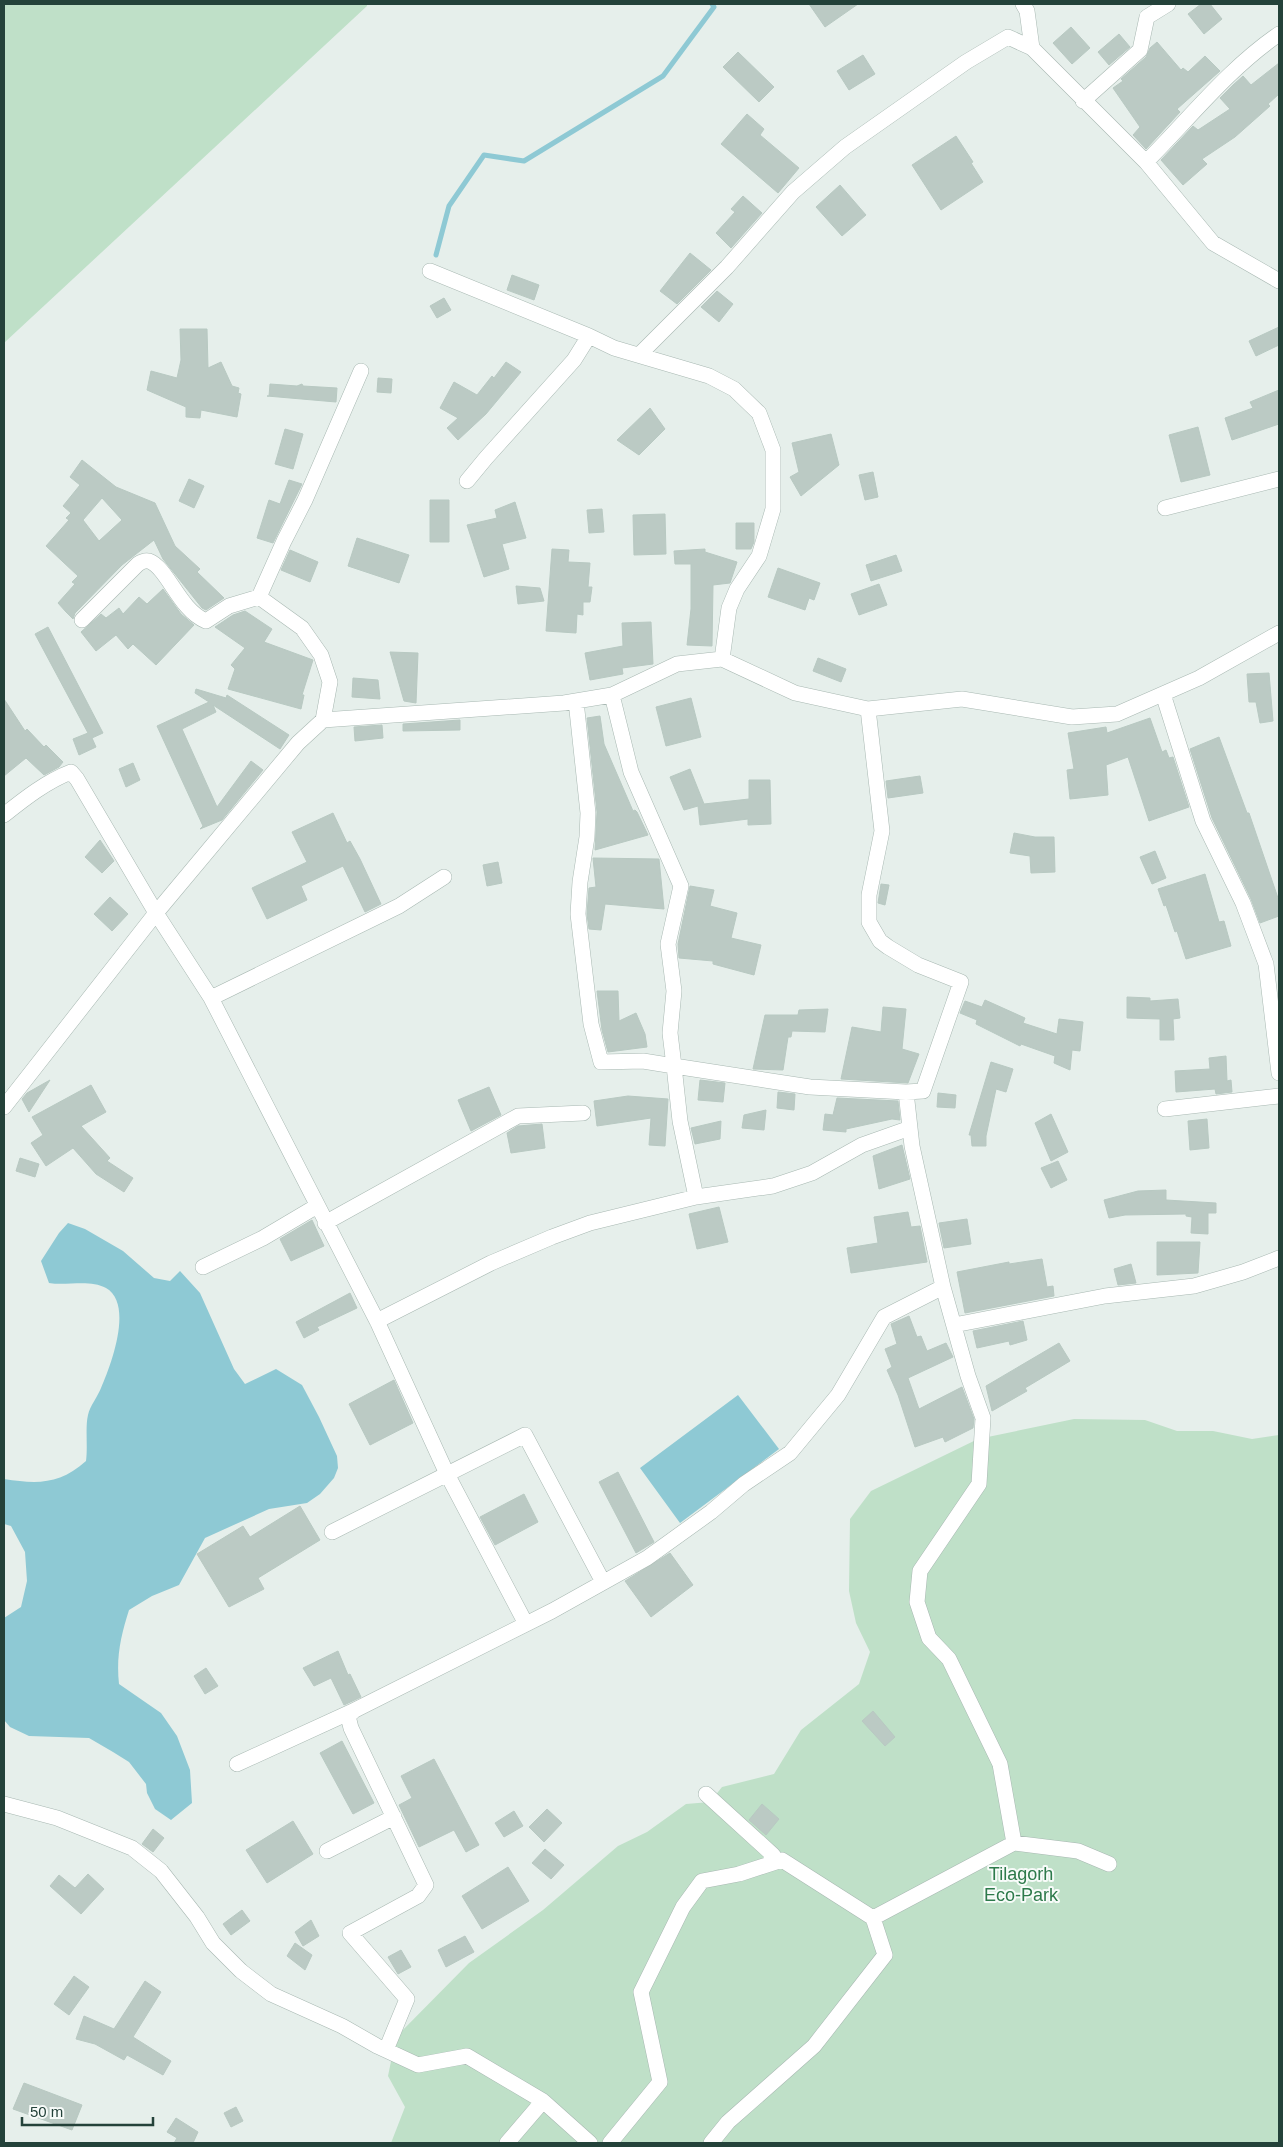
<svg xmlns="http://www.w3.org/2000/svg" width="1283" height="2147" viewBox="0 0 1283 2147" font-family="Helvetica,sans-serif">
  <rect width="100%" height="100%" fill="#e6efeb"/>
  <path fill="#bfe0c8" d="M4 4H367V6L4 343Z
    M1074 1419 1145 1420 1177 1431H1213L1252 1439 1279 1435V2143H391L405 2107 388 2076 396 2037 469 1963 543 1910 618 1846 647 1832 686 1804 710 1802 722 1787 774 1774 801 1730 859 1684 870 1652 856 1623 849 1591 850 1519 871 1491 978 1439Z"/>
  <path fill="#8ec9d4" d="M68 1223 85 1229 123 1251 154 1278 170 1281 180 1271 200 1293 234 1369 245 1384 276 1369 302 1385 319 1417 337 1456 338 1468 334 1478 320 1494 307 1503 269 1509 205 1538 179 1585 152 1596 129 1610C121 1635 116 1657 119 1684L161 1713 177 1736 190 1770 192 1803 171 1820 155 1809 147 1793 146 1784 129 1762 113 1752 89 1738 29 1736 10 1727 4 1720V1618L21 1607 27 1581 25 1552 11 1526 4 1524V1479C37 1484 59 1485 86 1461 88 1447 85 1427 88 1415 90 1406 98 1396 101 1388 111 1365 134 1304 106 1288 90 1279 67 1286 49 1283L41 1261 59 1233Z
    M738 1395 779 1449 680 1523 640 1468Z"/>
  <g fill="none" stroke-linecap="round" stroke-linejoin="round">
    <path stroke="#8ec9d4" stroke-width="5" d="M436 255 449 206 484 155 524 161 663 76 714 7 712 4"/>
  </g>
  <path fill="#bbcac4" stroke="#b8c9c2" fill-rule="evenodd" d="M809 4H858L825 27Z
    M1201 4H1210L1222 19 1204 34 1188 14Z
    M1071 27 1090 48 1072 64 1053 43Z
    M1119 34 1130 47 1109 65 1098 52Z
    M1157 42 1181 70 1183 68 1188 72 1205 56 1220 71 1177 109 1180 112 1146 149 1133 135 1140 127 1113 88 1123 81 1121 79 1146 57 1150 48Z
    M738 52 774 87 759 102 723 67Z
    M863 55 875 74 849 90 837 71Z
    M1279 63V94L1268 104 1270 106 1235 137 1202 159 1207 164 1183 185 1161 160 1193 126 1198 130 1230 109 1220 98 1233 85 1243 76 1251 85Z
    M747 114 764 129 760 135 799 168 778 193 721 144Z
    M956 136 973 162 971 163 983 182 941 210 912 165Z
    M840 185 866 215 842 236 816 207Z
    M743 196 762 213 731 248 716 233 735 212 731 209Z
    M690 253 711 270 677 304 660 291Z
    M512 275 539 285 534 300 507 290Z
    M717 291 733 304 719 322 701 307Z
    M444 298 451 310 437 318 430 306Z
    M1279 327V345L1256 356 1249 341Z
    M180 329H207L208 368 221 362 232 386 239 388 238 393 241 394 237 417 201 410 200 418 186 417V407L147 390 151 371 177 378 181 360Z
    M506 362 521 372 486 414 458 440 447 428 458 418 440 408 454 382 477 395 492 376 494 378Z
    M378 378 392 379 391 393 377 392Z
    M270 384 297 386 302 384 303 386 337 388 336 402 267 396H269Z
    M1279 390V424L1232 440 1225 418 1253 408 1250 402Z
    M650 408 665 429 639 455 617 440Z
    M1198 427 1210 475 1181 482 1169 435Z
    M285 429 303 434 293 469 275 464Z
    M831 434 839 465 801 496 790 477 799 472 792 443Z
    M82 460 116 487 155 503 175 546 200 569 197 572 224 598 206 610 202 608 163 559 154 540 122 565 75 613 73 619 66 612 58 603 75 584 72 582 78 576 46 546 69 520 66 518 71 513 63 506 80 485 70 477ZM102 498 122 520 99 541 83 520Z
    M873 472 878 497 865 500 859 475Z
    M189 479 204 486 194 508 179 501Z
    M289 480 302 484 273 543 257 538 269 500 280 504Z
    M430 500H449V542H430Z
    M515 502 526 538 502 544 509 569 484 577 467 525 497 518 495 510Z
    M602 509 604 532 589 533 587 510Z
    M665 514 666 554 634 555 633 515Z
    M736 523H754V542L751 549H736Z
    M357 538 409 555 399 583 348 566Z
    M552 549 569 550 568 562 590 563 588 587H592L590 602H583V615L577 614 576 633 546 631Z
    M705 549V552L737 562 730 583 713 585 712 646 687 645 691 609V564H675L674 551Z
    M290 550 318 562 310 582 281 570Z
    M896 555 902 571 871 581 866 565Z
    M778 568 820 583 814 600 809 598 805 610 768 597Z
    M879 584 887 605 859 615 851 594Z
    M516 586 540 588 544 601 518 604Z
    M163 589 181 614 194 625 156 665 133 644 128 649 116 635 96 651 81 632 101 614 106 618 119 608 123 614 139 597 147 604Z
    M245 611 272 629 264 642 313 660 302 695H304L301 709 228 689 235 669 231 665 245 648 215 627 233 615Z
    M651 622 653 664 622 668 623 674 590 680 585 653 623 646 622 623Z
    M48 627 103 733 92 738 96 747 79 755 73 739 88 733 35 634Z
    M390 652 418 653 416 703 404 701Z
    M818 658 846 669 841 682 813 671Z
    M1269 673 1273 721 1260 723 1256 702H1249L1247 674Z
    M353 678 378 680 380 699 352 697Z
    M196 689 226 698 227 695 289 735 280 749 213 705 216 712 182 729 217 807 251 761 263 770 222 820 200 829 203 826 157 726 209 702 195 693Z
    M691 698 701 737 666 746 656 707Z
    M4 699 25 731 27 729 44 747 46 745 63 762 59 767 44 775 26 758 4 776Z
    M600 716 604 744 633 811 635 810 637 812 648 835 595 850 597 812 587 718Z
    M1150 718 1162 752 1166 750 1169 758 1173 757 1189 807 1149 821 1128 757 1106 765 1108 795 1070 799 1067 770 1074 769 1068 733 1106 727 1107 733Z
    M460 720V730L403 731V724Z
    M382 725 383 738 355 741 354 727Z
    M1219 737 1247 813H1249L1279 901V916L1260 923 1251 899 1212 818 1190 749Z
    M133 763 140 780 126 787 119 769Z
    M690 769 704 804 749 799V780H770L771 824 748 825V819L700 825 698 806 684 810 670 777Z
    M920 776 923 793 888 798 886 781Z
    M333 813 347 843 350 841 360 859 381 904 365 912 343 866 301 886 307 900 267 919 252 888 307 862 292 832Z
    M1014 833 1035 837H1054L1055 872 1031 873 1030 856 1010 853Z
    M100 840 114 861 102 873 85 857Z
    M1155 851 1166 878 1152 884 1140 857Z
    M593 858 659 859 664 909 605 904 601 930 589 929 587 914 589 888 596 887Z
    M498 862 502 883 487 886 483 865Z
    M1205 874 1219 922 1224 921 1231 946 1186 959 1177 931 1175 932 1166 905 1164 906 1158 889Z
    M881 884 889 885 885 905 878 903Z
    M690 886 714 890 710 906 737 913 731 938 761 945 754 975 713 964V961L679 958 678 944Z
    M110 897 128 914 112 931 94 914Z
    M597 991H618L619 1021 636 1013 645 1034 647 1047 608 1052 602 1030Z
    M1127 997 1150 998V1001L1178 999 1180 1018 1173 1019 1174 1040H1160V1019L1127 1018Z
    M985 1000 1025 1018 1023 1023 1057 1034 1059 1019 1083 1022 1080 1051 1072 1050 1070 1070 1054 1063 1055 1056 1021 1044 1020 1046 976 1024 977 1020 960 1013 965 1001 982 1007Z
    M883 1007 906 1009 902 1049 919 1054 908 1083 841 1079 852 1027 881 1032Z
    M828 1009 825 1032 792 1031 791 1037H788L783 1070 753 1069 765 1015H798L799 1010Z
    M1226 1056 1227 1081 1231 1080 1232 1092 1216 1094 1215 1089 1176 1092 1175 1071 1210 1069 1209 1058Z
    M991 1062 1013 1069 1006 1092 996 1089 986 1136V1146H972L971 1135H969Z
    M50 1080 29 1112 22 1099 27 1093Z
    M700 1080 725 1083 723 1102 698 1100Z
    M91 1085 106 1112 81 1126 110 1158 107 1161 133 1178 124 1192 96 1174 73 1148 46 1166 31 1143 43 1135 32 1117Z
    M489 1087 501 1115 471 1131 458 1100Z
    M778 1092 795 1094 794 1110 777 1108Z
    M938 1093 956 1095 955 1108 937 1107Z
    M628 1096 668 1099 665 1146 649 1145 651 1118 597 1126 594 1101Z
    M837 1098 898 1101 900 1120 892 1119 846 1129V1132L823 1130 825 1114 833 1115Z
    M766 1110 764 1130 742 1128 744 1115Z
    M1051 1114 1068 1152 1051 1161 1035 1123Z
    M1207 1119 1209 1148 1190 1150 1188 1121Z
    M721 1121 720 1139 695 1144 691 1128Z
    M542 1124 545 1148 511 1153 507 1133 518 1126Z
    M902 1145 910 1179 879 1189 873 1156Z
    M20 1158 39 1164 35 1177 16 1171Z
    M1058 1161 1067 1180 1051 1188 1041 1168Z
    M1166 1190V1200L1216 1203V1213H1208V1234L1191 1233 1192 1217 1186 1216V1214L1125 1215 1109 1218 1104 1200 1138 1191Z
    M719 1207 728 1242 697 1249 689 1214Z
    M908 1212 911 1227 920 1226 927 1262 851 1273 847 1248 878 1243 874 1217Z
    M967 1219 971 1244 944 1248 939 1223Z
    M312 1220 324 1246 291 1261 280 1239Z
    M1157 1242H1200L1198 1273 1157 1275Z
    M1042 1259 1047 1287 1053 1286 1054 1296 965 1313 957 1272 1009 1262V1264Z
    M1131 1264 1136 1283 1118 1285 1114 1269Z
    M350 1293 357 1308 317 1327 319 1330 304 1338 296 1322Z
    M909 1316 917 1337 921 1336 927 1351 946 1343 953 1357 908 1378 919 1409 962 1387 974 1419 973 1428 945 1442 943 1437 915 1447 898 1395 887 1370 892 1367 885 1349 897 1344 891 1324Z
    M1023 1321 1027 1340 1010 1345 1009 1341 977 1348 973 1331Z
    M1059 1343 1070 1361 1025 1388 1027 1391 992 1411 986 1386Z
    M394 1380 413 1423 370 1445 349 1404Z
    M618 1472 654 1542 636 1553 599 1482Z
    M524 1494 538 1522 495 1545 480 1517Z
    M300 1506 320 1540 258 1578 264 1589 229 1607 197 1554 243 1526 250 1537Z
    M670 1553 693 1585 651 1617 625 1581Z
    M338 1651 348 1675 350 1674 361 1697 344 1705 331 1678 314 1686 303 1668Z
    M206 1668 218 1686 205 1694 194 1676Z
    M873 1711 895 1737 885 1746 862 1721Z
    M342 1741 374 1803 353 1814 320 1753Z
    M434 1759 479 1845 466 1852 454 1830 419 1847 399 1805 412 1798 401 1776Z
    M762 1804 779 1819 766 1835 749 1820Z
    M547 1809 562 1823 544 1842 529 1827Z
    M514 1811 523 1826 504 1837 495 1823Z
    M293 1821 313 1854 267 1883 246 1850Z
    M153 1829 164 1838 153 1852 142 1844Z
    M545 1849 564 1865 551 1879 532 1863Z
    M508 1867 529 1901 482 1929 462 1896Z
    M88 1874 104 1889 81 1914 50 1886 59 1875 75 1888Z
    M242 1910 250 1921 231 1935 223 1924Z
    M311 1920 319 1936 303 1946 295 1932Z
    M465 1936 474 1952 446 1967 438 1950Z
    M295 1943 312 1955 305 1970 287 1956Z
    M401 1950 411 1967 398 1974 388 1957Z
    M74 1976 89 1987 69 2015 54 2004Z
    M145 1981 161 1992 133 2037 171 2061 163 2075 127 2055 124 2060 95 2044 76 2039 84 2016 114 2029Z
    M24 2083 82 2105 72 2130 13 2109Z
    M236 2107 243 2121 231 2127 224 2113Z
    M176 2118 198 2132 193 2143H174L177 2138 167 2132Z"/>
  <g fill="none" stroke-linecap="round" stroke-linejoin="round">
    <defs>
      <path id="street" d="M1023 4 1027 11 1032 48 1146 162 1213 243 1279 281
        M1083 101 1140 50 1147 17 1168 4
        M1146 162C1190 118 1228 69 1279 34
        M430 271 589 336
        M639 355 727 267 793 192 845 147 966 62 1008 37 1032 48
        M467 481 486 458 574 360 589 336 614 348 709 376 734 389 759 413 773 450V509L759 556 737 589 729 608 722 659
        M1165 508 1279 479
        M82 620 138 564C141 562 145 560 149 561 168 568 179 610 206 621L229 606 259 597
        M1163 694 1203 821 1243 903 1266 964 1279 1073
        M612 695 631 772 681 886 668 944 674 991 670 1033 674 1066 810 1087 906 1092 912 1146 943 1287 968 1376 983 1418 979 1484 920 1571 917 1602 929 1638 949 1659 1000 1764 1014 1843 1078 1851 1109 1864
        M576 701 588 813 587 837 580 882 578 914 591 1024 601 1062 643 1061 674 1066 680 1121 696 1197
        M868 709 882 831 869 895V922L880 941 888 947 918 965 961 982 923 1091 906 1092
        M323 720 330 682 321 655 302 628 259 597 284 541 305 500 361 371
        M4 815C24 799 47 781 71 772L77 779 156 913 211 998 377 1321 447 1474 526 1624
        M211 998 399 906 444 877
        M4 1107 156 913 298 743 323 720 564 703 612 695 677 664 722 659 795 693 868 709 962 699 1072 717 1117 714 1199 678 1279 633
        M1165 1109 1279 1096
        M325 1223 518 1116 583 1113
        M203 1267 263 1238 317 1206
        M377 1321 491 1263 552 1237 590 1223 696 1197 773 1186 812 1173 862 1145 910 1128
        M954 1325 1105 1296 1194 1286 1243 1272 1279 1258
        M332 1532 525 1435 603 1582
        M237 1764 355 1710
        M706 1794 773 1855 769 1864
        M4 1804 57 1818 132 1848 161 1871 197 1917 213 1943 241 1971 271 1994 342 2026 377 2046 418 2065 467 2056 543 2101 507 2143
        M327 1851 394 1817
        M386 2050 407 1999 350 1933 418 1896 426 1885 351 1728 348 1716 355 1710 552 1611 647 1558 711 1512 744 1484 790 1453 838 1395 884 1317 943 1287
        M543 2101 590 2143
        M610 2143 660 2082 641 1992 683 1907 702 1881 739 1874 782 1860 873 1918
        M711 2143 728 2122 814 2046 885 1955 873 1918 1014 1843"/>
    </defs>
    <use href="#street" stroke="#a8b8b2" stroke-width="16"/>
    <use href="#street" stroke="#fff" stroke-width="15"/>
  </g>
  <g text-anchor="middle" stroke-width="4" stroke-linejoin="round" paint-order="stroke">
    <g font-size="18" fill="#2d7a4b" stroke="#f7fbf9">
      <text x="1021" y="1880">Tilagorh<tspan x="1021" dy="21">Eco-Park</tspan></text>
    </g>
  </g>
  <rect width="1283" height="2147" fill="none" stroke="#24423a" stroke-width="10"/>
  <path d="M22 2117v8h131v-8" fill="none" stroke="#24423a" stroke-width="2.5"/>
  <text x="30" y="2117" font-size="15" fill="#24423a" stroke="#f7fbf9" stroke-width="4" paint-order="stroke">50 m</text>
</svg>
